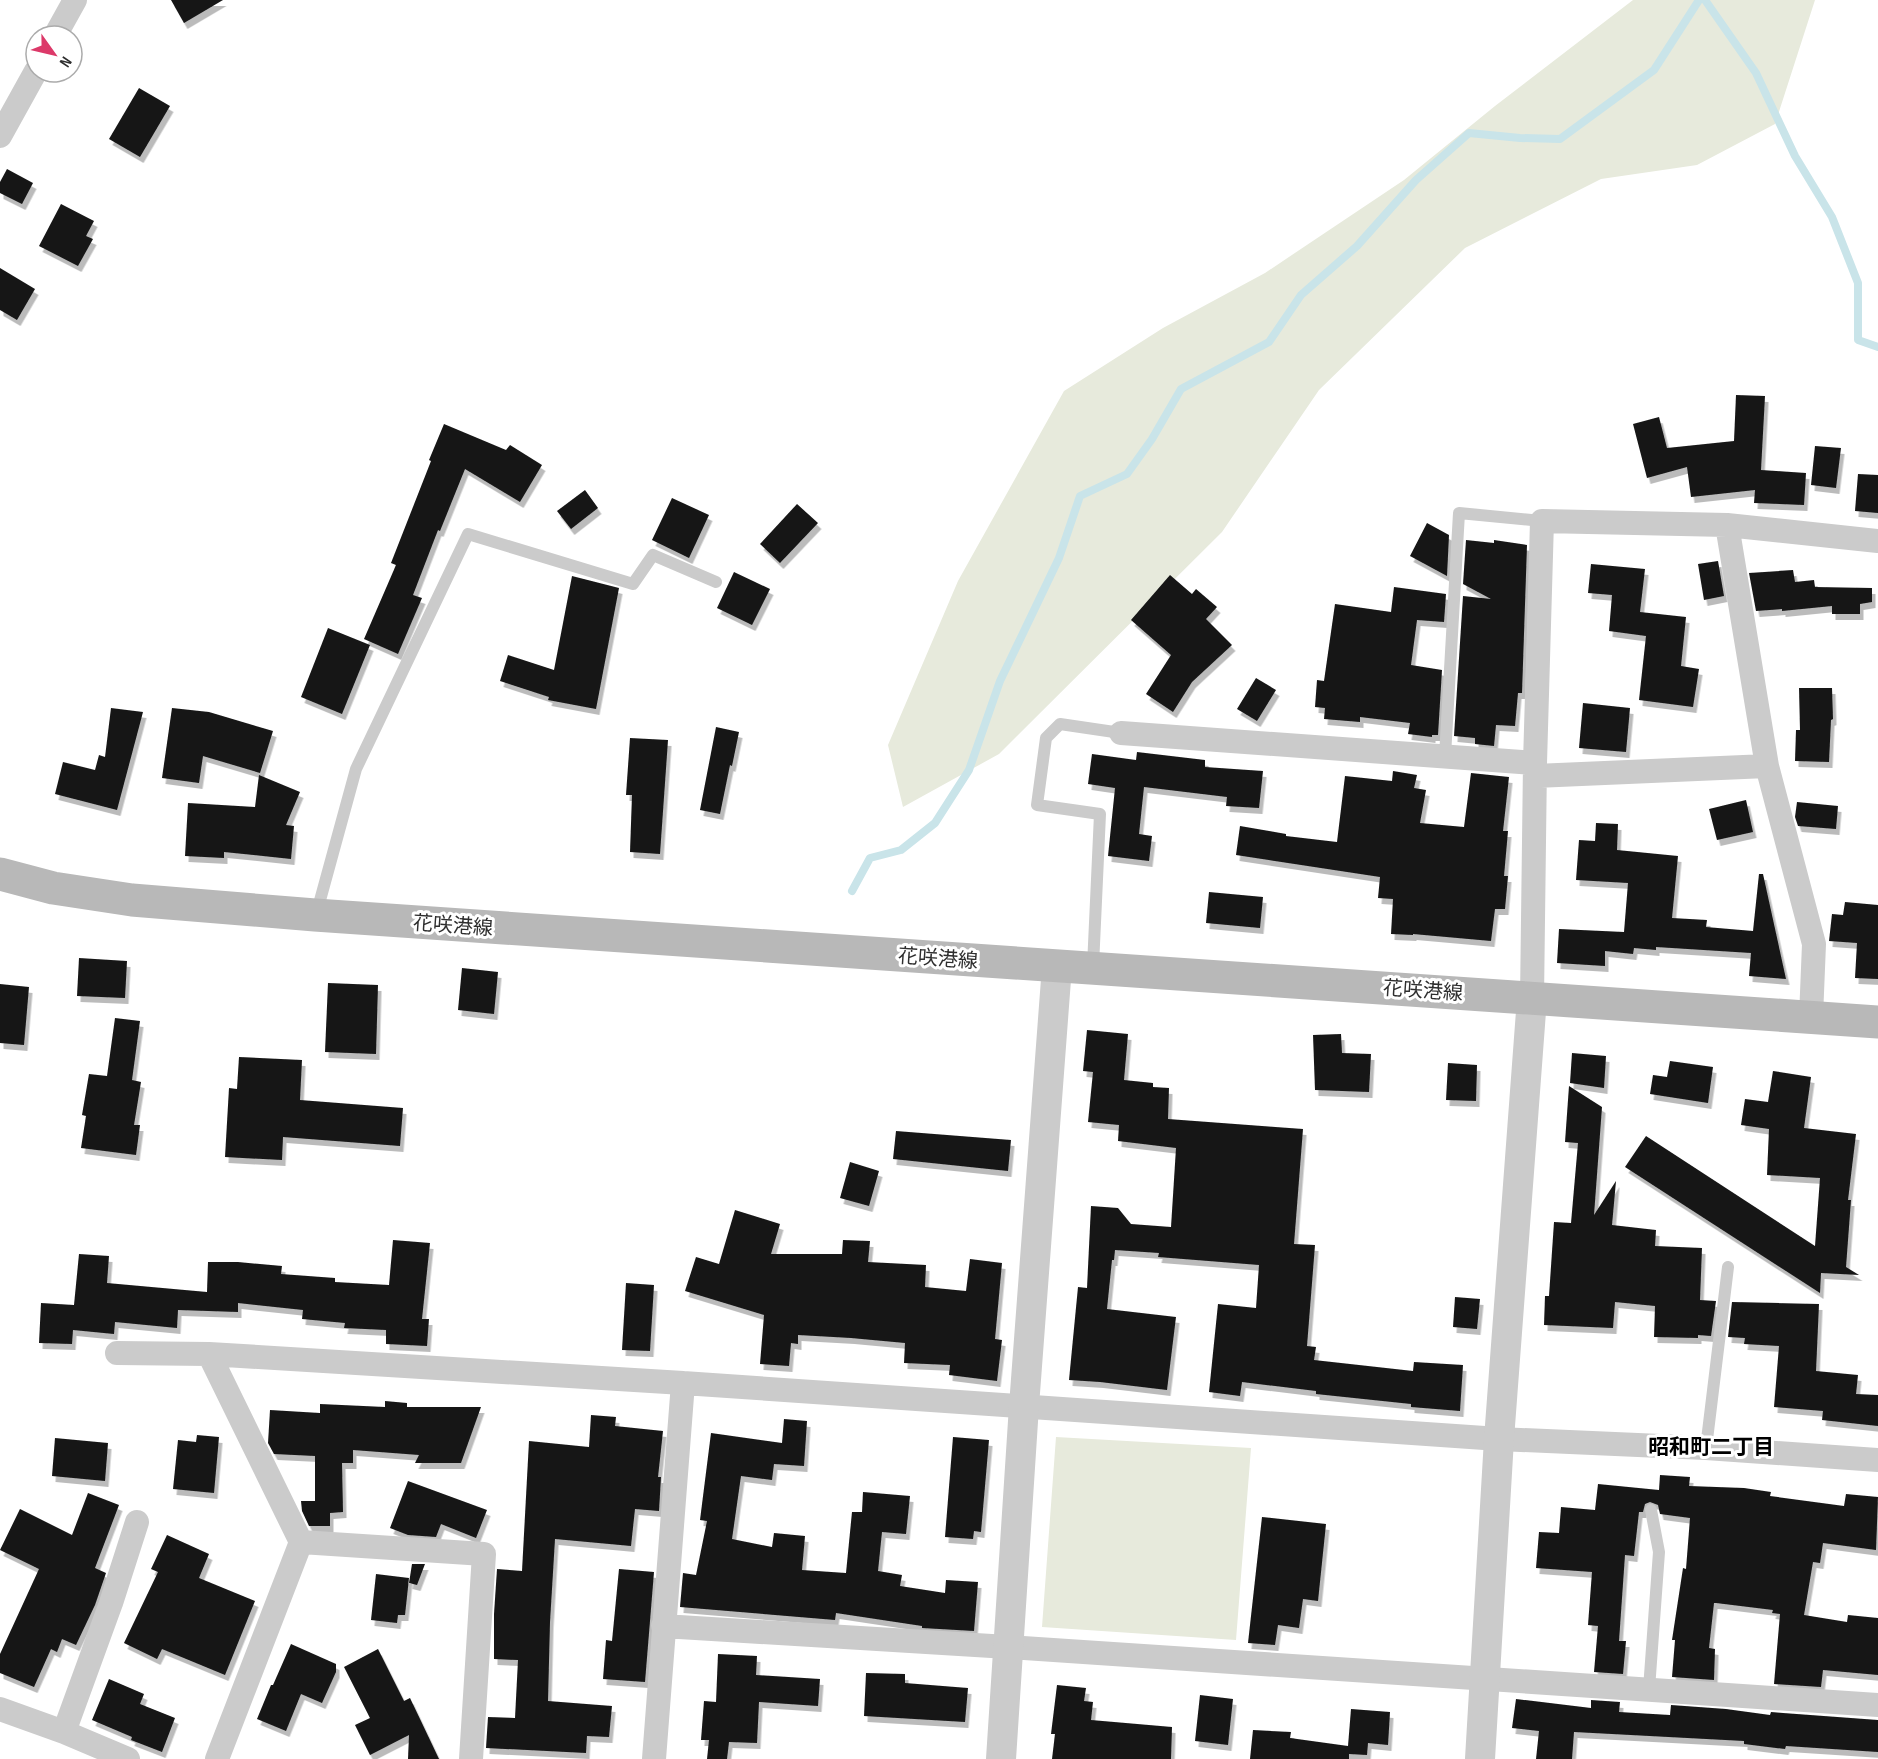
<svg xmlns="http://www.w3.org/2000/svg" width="1878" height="1759" viewBox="0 0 1878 1759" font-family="'Sofia Sans Condensed','Noto Sans JP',sans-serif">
  <defs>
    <filter id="shadow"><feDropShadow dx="3.5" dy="6" stdDeviation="0" flood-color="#0004"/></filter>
  </defs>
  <rect width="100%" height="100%" fill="#fff"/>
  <path fill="#e7eadc" d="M1633 0H1815L1775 124 1697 165 1601 179 1465 248 1319 390 1222 532 999 754 903 807 888 745 958 581 1064 391 1163 328 1265 273 1404 180 1495 106Z
    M1056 1437 1251 1448 1236 1640 1042 1627Z"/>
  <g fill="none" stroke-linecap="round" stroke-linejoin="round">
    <path stroke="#c9e4e9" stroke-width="8" d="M1705 0 1756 73 1795 156 1832 217 1858 283V340L1878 347
      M852 891 870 858 901 850 935 823 969 770 1000 681 1059 558 1080 496 1127 474 1152 439 1181 389 1269 342 1301 295 1357 246 1416 180 1469 133 1520 138 1560 139 1654 70 1699 0"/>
  </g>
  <path fill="#151515" filter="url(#shadow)" d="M171 0H223L184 23Z
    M139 88 170 106 140 157 109 139Z
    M7 169 33 183 22 204 0 193V182Z
    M61 204 94 221 86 236 93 239 78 266 39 246Z
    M0 268 35 289 17 320 0 310Z
    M1736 395 1765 396 1761 470 1806 473 1804 505 1754 503 1755 490 1691 497 1687 467 1647 478 1633 424 1659 417 1667 448 1734 441Z
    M444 424 506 450 510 445 542 465 520 502 465 469 440 531 438 530 413 595 422 598 398 654 364 639 396 565 391 563 431 461 429 460Z
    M1815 446 1841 448 1836 488 1811 485Z
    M1858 474 1878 475V513L1855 511Z
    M585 490 598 508 571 529 557 511Z
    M672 498 709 515 689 558 652 540Z
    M797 504 818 523 780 563 760 544Z
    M1427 523 1449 535 1447 576 1410 556Z
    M1466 540 1494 543V540L1527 545 1522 693H1518L1515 726 1496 725 1494 746 1475 744V738L1454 736 1463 596 1491 599 1463 584Z
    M1718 561 1724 596 1704 600 1698 564Z
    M1591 564 1645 569 1640 612 1686 617 1681 666 1699 669 1693 707 1639 700 1646 636 1609 631 1612 595 1588 593Z
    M1793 570 1795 582 1814 580 1815 587 1872 588V602L1860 604V614H1832V606L1782 611V609L1756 611 1749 573Z
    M734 572 770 589 752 625 717 608Z
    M1170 575 1192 594 1196 589 1217 607 1206 619 1232 645 1192 682 1173 712 1146 694 1171 655 1131 620Z
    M572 576 619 588 596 709 548 700 549 697 500 681 508 655 554 670Z
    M1394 587 1446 594 1444 622 1417 620 1411 665 1442 670 1438 735H1432V737L1408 734 1410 723 1360 717V722L1324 719 1325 708 1315 707 1317 680 1324 681 1335 604 1391 612Z
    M328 628 370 645 342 714 301 697Z
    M1256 678 1276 690 1257 721 1237 709Z
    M1799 688H1832L1833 719 1831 720 1829 762 1795 761 1796 730H1800Z
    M1583 703 1630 708 1626 752 1579 748Z
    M111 708 143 712 117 810 55 794 63 762 95 770 99 755 105 757Z
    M172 708 209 712 273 731 260 773 203 756 199 783 162 778Z
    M716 727 739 732 732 766 730 765 720 814 700 810Z
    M630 738 668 740 660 854 630 852 632 795H626Z
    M1137 752 1205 760V767L1263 771 1259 808 1226 806 1227 797 1144 787 1139 834 1152 836 1149 861 1108 856 1115 788 1088 784 1092 754 1136 760Z
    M1393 771 1417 775 1414 788 1426 790 1420 823 1464 827 1471 773 1509 777 1503 831H1508L1504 876H1508L1505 909H1495L1491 941 1413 934V935L1391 934 1393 899 1378 898 1380 877 1236 855 1240 826 1286 834V836L1337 842 1345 776 1392 781Z
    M259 775 300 792 286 825 294 826 291 859 224 852V858L185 856 188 803 255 807Z
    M1746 800 1753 832 1717 840 1709 809Z
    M1797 802 1838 806 1836 829 1798 826 1795 817Z
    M1596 823 1618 824 1617 850 1678 856 1672 918 1707 920 1706 927 1753 931 1759 874H1763L1786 979 1749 976 1751 953 1656 947V950L1634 948 1633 954 1605 951V966L1557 963 1559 929 1624 932 1628 883 1576 880 1579 840 1595 841Z
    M1209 892 1263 897 1260 928 1206 923Z
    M1845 902 1878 905V979L1855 978 1857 943 1829 941 1832 914 1843 915Z
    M79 958 127 961 125 998 77 996Z
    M462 968 498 972 494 1014 458 1010Z
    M328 983 378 985 376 1054 325 1052Z
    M0 984 29 987 24 1045 0 1043Z
    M115 1018 140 1021 132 1080 141 1082 134 1125H140L136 1155 81 1148 86 1116 82 1115 89 1074 107 1076Z
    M1087 1030 1128 1034 1124 1080 1153 1083V1087L1169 1088 1168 1119 1303 1129 1294 1244 1315 1245 1307 1346 1316 1347 1314 1360 1413 1371 1414 1362 1463 1365 1460 1411 1411 1407V1404L1316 1394V1391L1242 1382 1240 1396 1209 1392 1218 1304 1256 1308 1259 1265 1158 1257 1159 1253 1115 1250 1114 1260H1112L1107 1309 1176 1317 1167 1390 1100 1382 1069 1380 1078 1287 1087 1288 1091 1206 1118 1208 1131 1224 1171 1227 1176 1148 1118 1141 1119 1125 1088 1122 1093 1072 1083 1071Z
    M1341 1034 1342 1053 1371 1054 1369 1092 1315 1090 1313 1035Z
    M1572 1053 1606 1056 1604 1088 1570 1083Z
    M239 1057 302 1060 300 1100 403 1108 400 1146 283 1137 282 1160 225 1157 229 1088 237 1089Z
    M1670 1061 1713 1067 1708 1103 1650 1094 1653 1075 1667 1077Z
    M1448 1063 1477 1065 1476 1101 1446 1100Z
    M1773 1071 1811 1077 1804 1128 1856 1134 1848 1200H1851L1846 1267 1859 1275 1821 1273 1820 1293 1625 1167 1646 1136 1815 1246 1820 1178 1767 1175 1769 1129 1741 1125 1745 1099 1768 1102Z
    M1569 1086 1602 1107 1594 1215 1616 1181 1612 1225 1656 1230 1655 1246 1702 1248 1700 1300 1716 1301 1711 1336 1698 1335V1338L1654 1337 1655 1306 1615 1302 1613 1328 1544 1325 1545 1296H1549L1554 1222 1571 1223 1578 1143 1565 1142Z
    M896 1131 1011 1140 1008 1171 893 1159Z
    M850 1162 879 1171 869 1206 840 1198Z
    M735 1210 780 1224 771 1254H842L843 1240 870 1241 868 1262 926 1265 925 1287 966 1291 970 1259 1002 1263 995 1339 1002 1340 997 1381 949 1375 950 1365 904 1363 905 1343 851 1338 798 1335V1344L791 1343 789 1366 760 1364 764 1315 685 1291 696 1257 719 1264Z
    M393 1240 430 1243 422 1319H429L427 1346 386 1344V1330L344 1328 345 1323 302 1319 303 1310 238 1303V1312L178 1310 177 1328 115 1322 114 1334 73 1330 72 1344 39 1343 41 1303 74 1305 79 1254 109 1256 107 1283 207 1292 208 1262H238L282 1266 281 1274 335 1278V1282L389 1285Z
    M626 1283 654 1285 650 1351 622 1350Z
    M1455 1297 1480 1299 1477 1329 1453 1327Z
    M1732 1302 1819 1304 1816 1371 1858 1375 1856 1394 1878 1395V1426L1822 1420 1823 1411 1774 1407 1779 1346 1744 1344 1745 1338 1728 1337Z
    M385 1401 407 1403V1407H481L461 1463H415L419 1455 353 1450V1463H342L343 1512 330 1513V1526H309L302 1511 301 1501H315V1456L274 1454 268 1443 270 1410 320 1413V1404L385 1407Z
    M591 1415 616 1417 615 1426 663 1431 658 1477H661L659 1511 635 1509 631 1546 555 1539 550 1622 548 1701 612 1706 609 1737 587 1736 586 1753 486 1748 488 1717 515 1718 518 1660 494 1659V1614L497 1569 522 1571 529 1441 589 1447Z
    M784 1419 807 1421 804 1466 774 1464 772 1480 741 1476 732 1539 772 1547 774 1533 805 1536 802 1570 846 1573 852 1512H862L863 1492 910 1496 906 1534 882 1532 878 1571 902 1575 900 1586 945 1593 946 1580 978 1582 974 1631 922 1628V1626L836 1613 835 1620 680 1607 683 1573 696 1575 707 1521 700 1520 711 1433 782 1443Z
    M197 1435 219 1437 214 1493 173 1489 178 1440 196 1442Z
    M953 1437 989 1440 981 1532 974 1531 973 1539 945 1537Z
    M55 1438 108 1443 105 1481 52 1476Z
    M1660 1475 1690 1477 1689 1486 1744 1488 1771 1492 1770 1496 1844 1506 1846 1494 1878 1497 1876 1550 1823 1543 1820 1563 1813 1562 1804 1615 1847 1622 1848 1615 1878 1618V1675L1823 1670 1821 1687 1774 1684 1780 1614 1772 1613 1773 1610 1716 1603H1714L1709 1648 1715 1649 1714 1680 1672 1677 1675 1640H1672L1683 1568 1686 1569 1690 1518 1660 1514 1658 1505 1650 1502 1645 1504 1643 1512H1639L1634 1556 1625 1555 1619 1641H1626L1623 1674 1594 1672 1598 1626 1588 1625 1592 1572 1536 1568 1539 1532 1559 1533 1561 1507 1595 1510 1598 1484 1659 1490Z
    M408 1481 487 1510 476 1538 441 1524 436 1537 408 1535 390 1528Z
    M88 1493 119 1505 95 1568 106 1573 95 1605 76 1645 62 1639 57 1652 51 1649 34 1687 0 1673V1654L39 1569 0 1550 20 1509 72 1535Z
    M1262 1517 1326 1524 1318 1601 1303 1599 1299 1628 1278 1625 1275 1645 1248 1643Z
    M167 1535 209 1554 199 1578 255 1601 225 1675 162 1649 157 1659 124 1643 158 1572 151 1569Z
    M412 1564H425L417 1585 409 1583Z
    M619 1569 654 1572 645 1682 603 1679 606 1640 612 1641Z
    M376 1574 409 1578 405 1615H398L397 1623 371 1620Z
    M291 1644 336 1664V1672L322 1703 301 1694 286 1731 257 1719 271 1685H273Z
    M378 1649 404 1701 410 1698 439 1759H408L409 1735 370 1755 355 1725 370 1718 344 1667Z
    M718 1654 757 1656 756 1675 820 1679 818 1706 759 1702 757 1743 729 1742 727 1759H707L709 1740H701L704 1701 716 1702Z
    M866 1673 905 1674V1683L968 1688 965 1722 864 1716Z
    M109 1679 144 1694 140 1704 175 1718 162 1752 131 1740 132 1737 92 1720Z
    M1057 1685 1086 1688 1084 1701 1093 1702 1091 1720 1172 1727 1171 1759H1052L1055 1734H1051Z
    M1200 1695 1233 1699 1228 1745 1195 1741Z
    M1516 1699 1591 1708V1700L1620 1702 1619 1712 1670 1715 1671 1705 1726 1709 1770 1715 1771 1712 1878 1720V1752L1786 1746 1785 1749 1744 1744V1741L1574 1732 1572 1759H1536L1539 1731 1512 1728Z
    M1351 1709 1390 1712 1388 1745 1368 1743 1367 1755 1349 1754V1759H1250L1253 1730 1291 1732 1290 1738 1348 1746Z"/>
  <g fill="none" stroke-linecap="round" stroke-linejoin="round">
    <path stroke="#cbcbcb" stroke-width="12" d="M1445 756 1459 513 1542 521
      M316 915 356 769 468 534 633 584 653 555 716 582
      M1093 966 1100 814 1037 805 1046 738 1060 724 1121 733
      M1706 1448 1728 1267
      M1649 1689 1659 1552 1651 1510"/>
    <path stroke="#cbcbcb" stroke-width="24" d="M55 36 75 0
      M0 136 36 71
      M1727 525 1767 766 1814 944 1811 1017
      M1121 733 1535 763
      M1535 776 1767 766
      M1532 998 1535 763 1542 521 1727 525 1878 541
      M117 1353 209 1354 683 1383 1499 1439 1706 1448 1878 1460
      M209 1354 301 1542 217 1759
      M301 1542 484 1554 471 1759
      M663 1626 1008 1647 1878 1705
      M0 1709 64 1732 128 1759
      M64 1732 111 1603 137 1522
      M654 1759 683 1383"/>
    <path stroke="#cbcbcb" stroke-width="30" d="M1001 1759 1024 1406 1057 966
      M1480 1759 1499 1439 1532 998"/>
    <path stroke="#b8b8b8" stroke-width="33" d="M0 874 53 888 132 900 315 915 1878 1022"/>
  </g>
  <g text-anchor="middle" stroke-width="6" stroke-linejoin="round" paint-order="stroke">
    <g font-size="20" fill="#2e2e2e" stroke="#fff">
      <text transform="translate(453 925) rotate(4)" y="7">花咲港線</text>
      <text transform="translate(938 958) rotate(4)" y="7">花咲港線</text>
      <text transform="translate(1423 990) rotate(4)" y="7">花咲港線</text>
    </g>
    <g font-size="21" font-weight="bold" fill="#000" stroke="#fff">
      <text x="1711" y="1454">昭和町二丁目</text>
    </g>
  </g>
  <g transform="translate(54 54) rotate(124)"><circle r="28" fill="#ffffff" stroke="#ababab" stroke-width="1.5"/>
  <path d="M0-4.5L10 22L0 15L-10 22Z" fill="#dc3969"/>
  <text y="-9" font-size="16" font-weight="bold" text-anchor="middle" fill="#2e2e2e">N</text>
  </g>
</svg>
